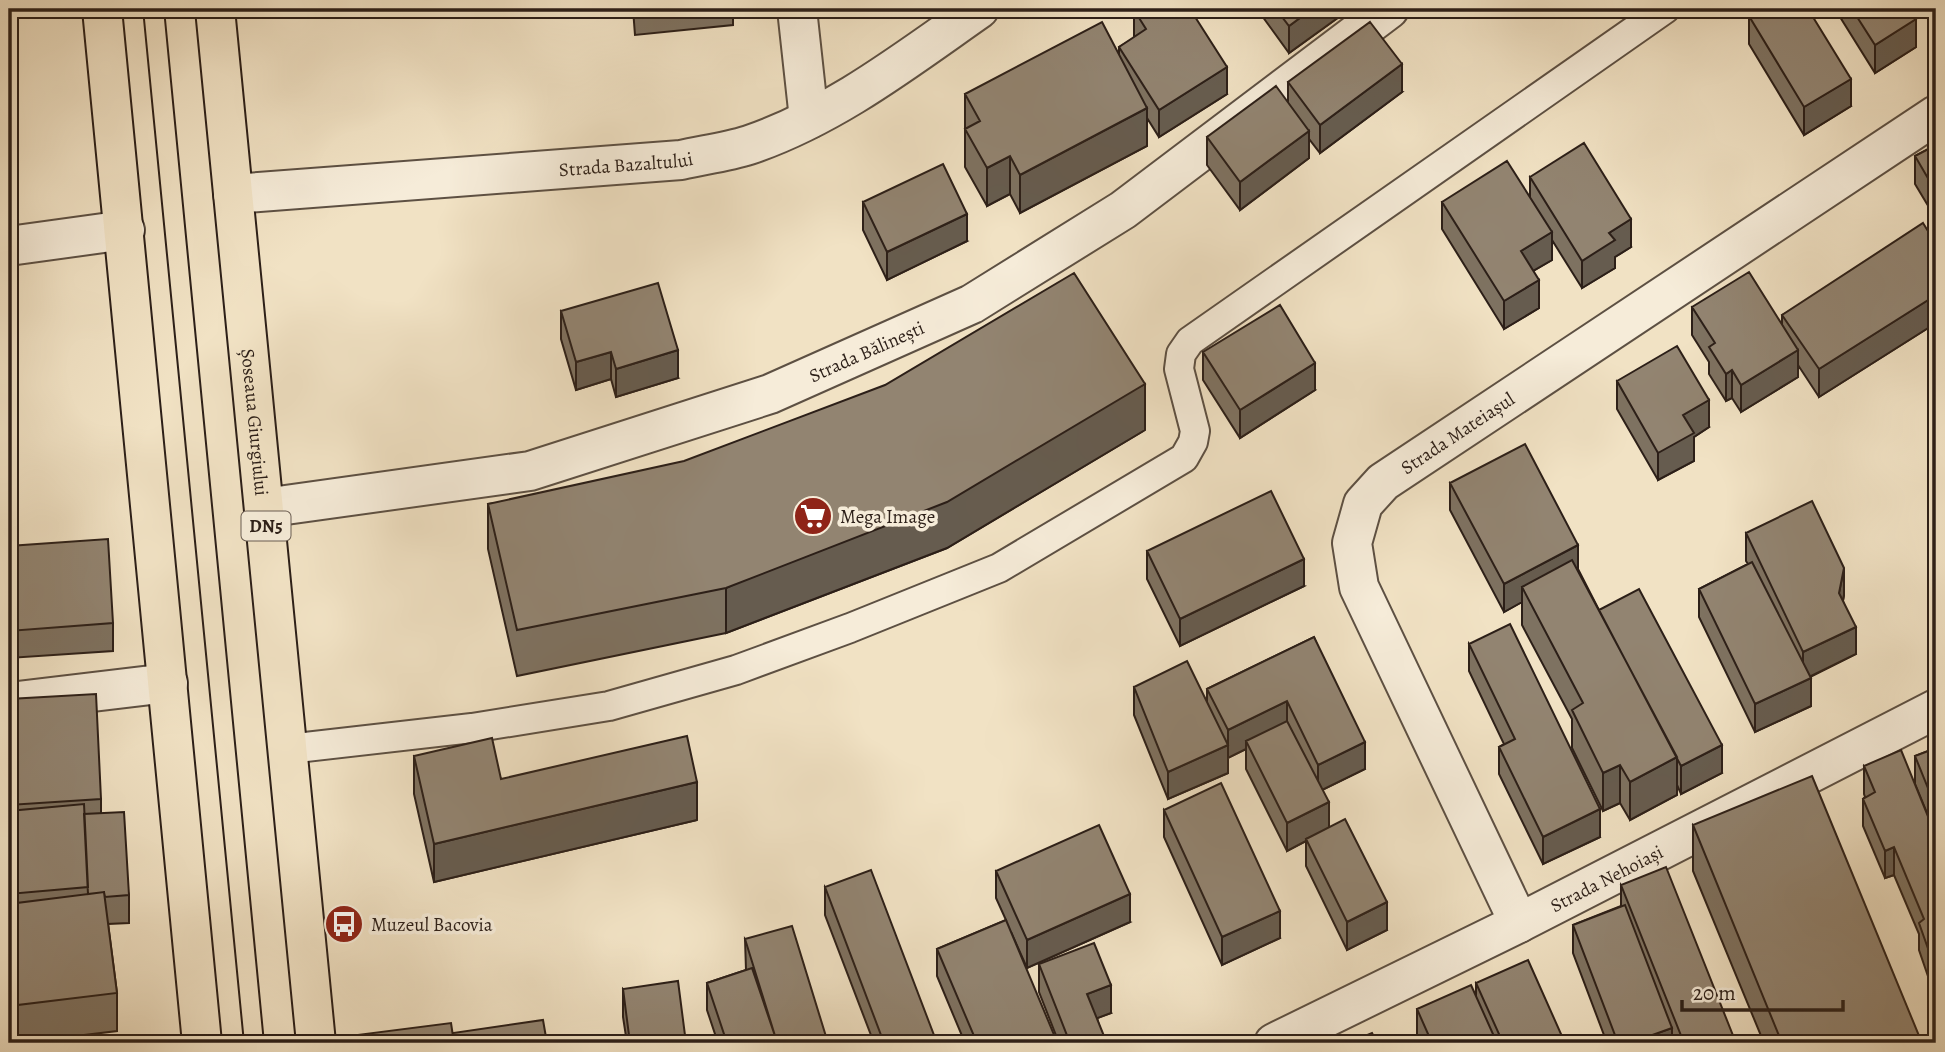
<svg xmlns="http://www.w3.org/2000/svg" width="1945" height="1052" viewBox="0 0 1945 1052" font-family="Alegreya,serif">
  <rect width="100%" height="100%" fill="#f1e2c4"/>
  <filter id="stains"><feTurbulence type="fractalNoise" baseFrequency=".00286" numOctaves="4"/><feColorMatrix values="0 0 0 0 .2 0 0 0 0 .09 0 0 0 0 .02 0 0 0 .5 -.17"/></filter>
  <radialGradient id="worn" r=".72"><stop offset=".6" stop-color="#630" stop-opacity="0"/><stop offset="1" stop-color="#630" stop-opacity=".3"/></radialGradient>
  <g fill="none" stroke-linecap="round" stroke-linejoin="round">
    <defs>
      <path id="service" d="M288 749 472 728 609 706 736 670 850 628 999 568 1184 458 1193 442 1195 431 1179 369 1181 354 1190 341 1665 9"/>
      <g id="minor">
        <path d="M797 9 809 119"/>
        <path id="s1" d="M233 194 681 160C703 155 727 152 749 145 834 116 906 60 979 9"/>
        <path d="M9 246 125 230"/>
        <path id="s2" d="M264 508 530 471 770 394 972 304 1123 210 1389 9"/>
        <path d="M9 702 168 683"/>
        <path id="s3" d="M1519 923 1359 587 1352 543 1363 504 1383 482 1936 115"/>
        <path id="s4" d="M1274 1043 1519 923 1936 709"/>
      </g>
      <g id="primary">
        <path d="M102 9 202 1043"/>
        <path id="s5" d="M215 9 316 1043"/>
      </g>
    </defs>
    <use href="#service" stroke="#5d5043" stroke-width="32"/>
    <use href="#minor" stroke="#5d5043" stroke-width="42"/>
    <use href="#primary" stroke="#2c1f18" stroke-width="42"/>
    <use href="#service" stroke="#f6ecd9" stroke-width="28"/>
    <use href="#minor" stroke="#f6ecd9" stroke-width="38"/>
    <use href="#primary" stroke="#f1e2c4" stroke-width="38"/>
    <path stroke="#2c1f18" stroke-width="2" d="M143 9 244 1043
      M164 9 264 1043"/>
  </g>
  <path fill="#7e7261" stroke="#2c1f18" stroke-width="2" d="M633 9H733V25L635 35Z
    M1257 9H1350L1289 53Z
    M1835 9H1910L1916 47 1875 73Z
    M1134 10 1227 94 1159 137 1147 118V146L1020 213 1010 194 987 206 965 167V94L1119 56V47L1134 38Z
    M1749 16 1851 106 1804 135 1749 44Z
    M1288 82 1402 92 1320 153 1309 139V158L1240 210 1207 165V137L1288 101Z
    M1936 145V323L1819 397 1798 365V377L1741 412 1732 398 1726 401 1709 374V362L1692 335V307L1782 325V315L1930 235V215L1933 214 1915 184V156Z
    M1530 177 1631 247 1615 257V268L1582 288 1552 240V260L1533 271 1539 308 1504 329 1442 229V202L1530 197Z
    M863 202 967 241 887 280 863 230Z
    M561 311 678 378 616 397 611 379 576 390 561 339Z
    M1203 352 1315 390 1240 438 1203 380Z
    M1617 381 1709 427 1694 437V461L1658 480 1617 409Z
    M1145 430 947 548 726 633 517 676 488 549V504Z
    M1450 483 1578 569 1599 610 1722 773 1681 794 1677 785V795L1630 820 1620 803 1603 811 1572 748V719L1522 625V602L1504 612 1450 510Z
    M1746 533 1844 595 1843 601 1856 654 1810 677 1811 706 1755 732 1699 617V589L1748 564 1746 561Z
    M9 546 113 623V651L9 658Z
    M1147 551 1304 586 1180 646 1147 579Z
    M1314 637 1365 769 1322 790 1329 827 1387 930 1347 950 1306 866V841L1287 851 1246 769V749L1228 758V757V773L1168 799 1134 715V687L1207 703V689Z
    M1469 644 1600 837 1543 864 1499 774V747L1504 744 1469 671Z
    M9 699 101 799V813L129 895V923L108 924 117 993V1031L18 1043H9Z
    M1936 748V835L1915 784V756Z
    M414 756 501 779 697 820 434 882 414 794Z
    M1864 766 1936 836V983L1931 985 1919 950V934L1894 875 1885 878 1863 826V799L1865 797 1864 794Z
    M1164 810 1280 938 1222 965 1164 837Z
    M1693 825 1922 1043H1764L1693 871Z
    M996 871 1130 922 1027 968 1011 932 1055 1043H965L937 976V949L1006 920 996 898Z
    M1621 885 1736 1043H1607L1573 953V925L1621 906Z
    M825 887 937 1043H874L825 915Z
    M745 939 828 1043H718L707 1010V983L746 970Z
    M1039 964 1111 1013 1097 1018 1104 1043H1059L1039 992Z
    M1476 983 1565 1043H1419L1417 1037V1009L1476 996Z
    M623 989 686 1043H627L623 1017Z"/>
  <path fill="#665c4f" stroke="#2c1f18" stroke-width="2" d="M1312 9H1350L1289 53V26Z
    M1916 19V47L1875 73V45Z
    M1402 64V92L1320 153V125Z
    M1227 67V94L1159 137V110Z
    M1851 79V106L1804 135V107Z
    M1147 108V146L1020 213V175Z
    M1309 131V158L1240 210V182Z
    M1010 156V194L987 206V168Z
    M967 214V241L887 280V252Z
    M1631 219V247L1615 257V268L1582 288V261L1609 233Z
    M1552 232V260L1521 278V251Z
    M1539 280V308L1504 329V301Z
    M1936 295V323L1819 397V369Z
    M678 350V378L616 397V369Z
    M1798 350V377L1741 412V385Z
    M611 352V379L576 390V362Z
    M1315 363V390L1240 438V410Z
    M1732 370V398L1726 401V374Z
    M1145 384V430L947 548 726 633V588Z
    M1709 400V427L1694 437V461L1658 480V453L1683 415Z
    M1578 545V573L1522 587V602L1504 612V584Z
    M1304 559V586L1180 646V619Z
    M1844 568V595L1839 621V593Z
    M1856 627V654L1803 680V652Z
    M1811 678V706L1755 732V704Z
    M1287 701V729L1246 741V749L1228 758V730Z
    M1365 742V769L1318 792V765Z
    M1228 745V773L1168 799V772Z
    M1722 745V773L1681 794V766Z
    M1677 757V795L1630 820V782Z
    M1620 765V803L1603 811V773Z
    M697 782V820L434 882V844Z
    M1329 802V830L1306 839V841L1287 851V823Z
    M1600 809V837L1543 864V837Z
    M1894 847V875L1885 878V851Z
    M1130 894V922L1027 968V940Z
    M1387 902V930L1347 950V922Z
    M1280 911V938L1222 965V937Z
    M1936 955V983L1931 985V957Z
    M1111 985V1013L1087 1022V994Z
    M1672 1028V1043H1630Z
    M1104 1036V1043H1086Z
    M1055 1037V1043H1040Z"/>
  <path fill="#928471" stroke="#2c1f18" stroke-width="2" d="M1135 9H1190L1227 67 1159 110 1119 47 1146 29 1134 10Z
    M1276 9H1312L1289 26Z
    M1761 9H1808L1851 79 1804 107 1749 16Z
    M1852 9H1910L1916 19 1875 45Z
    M1102 22 1147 108 1020 175 1010 156 987 168 965 129 980 121 965 94Z
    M1370 22 1402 64 1320 125 1288 82Z
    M1276 86 1309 131 1240 182 1207 137Z
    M1584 143 1631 219 1609 233 1615 240 1582 261 1530 177Z
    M1936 145V192L1915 156Z
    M1507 161 1552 232 1521 251 1539 280 1504 301 1442 202Z
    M943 164 967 214 887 252 863 202Z
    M1936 212V225L1930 215Z
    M1923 223 1936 244V295L1819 369 1782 315Z
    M1749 272 1798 350 1741 385 1732 370 1726 374 1709 347 1715 343 1692 307Z
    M1074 273 1145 384 947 502 726 588 517 630 488 504 684 461 885 385Z
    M658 283 678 350 616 369 611 352 576 362 561 311Z
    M1280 305 1315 363 1240 410 1203 352Z
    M1677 346 1709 400 1683 415 1694 433 1658 453 1617 381Z
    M1525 444 1578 545 1504 584 1450 483Z
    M1271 491 1304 559 1180 619 1147 551Z
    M1812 501 1844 568 1839 593 1856 627 1803 652 1746 533Z
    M108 539 113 623 9 631V546Z
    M1572 560 1677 757 1630 782 1620 765 1603 773 1572 710 1583 703 1522 587Z
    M1752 562 1811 678 1755 704 1699 589Z
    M1639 589 1722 745 1681 766 1599 610Z
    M1510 624 1600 809 1543 837 1499 747 1515 739 1469 644Z
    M1314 637 1365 742 1318 765 1287 701 1228 730 1207 689Z
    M1187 661 1228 745 1168 772 1134 687Z
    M96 694 101 799 9 805V699Z
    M1287 721 1329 802 1287 823 1246 741Z
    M687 736 697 782 434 844 414 756 492 738 501 779Z
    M1936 748V808L1915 756Z
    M1901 750 1936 836V955L1931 957 1919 923 1924 919 1894 847 1885 851 1863 799 1875 792 1864 766Z
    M1812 776 1922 1043H1782L1693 825Z
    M1221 783 1280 911 1222 937 1164 810Z
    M84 804 88 887 9 894V811Z
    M124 812 129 895 105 897 104 892 88 894 84 814Z
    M1345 819 1387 902 1347 922 1306 839Z
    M1099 825 1130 894 1027 940 996 871Z
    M1666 867 1736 1043H1684L1621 885Z
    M871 870 937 1043H884L825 887Z
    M104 892 117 993 9 1006V904Z
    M1625 905 1672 1028 1630 1043H1618L1573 925Z
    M1006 920 1055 1037 1040 1043H977L937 949Z
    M792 926 828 1043H727L707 983 752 968 776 1039 745 939Z
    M1094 943 1111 985 1087 994 1104 1036 1086 1043H1070L1039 964Z
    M1528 960 1565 1043H1503L1476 983Z
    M678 981 686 1043H630L623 989Z
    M1471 985 1497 1043H1432L1417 1009Z
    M543 1020 547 1043H454L453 1033Z
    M451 1023 454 1043H358L357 1035Z
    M1372 1033 1377 1043H1348Z"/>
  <defs>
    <symbol id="supermarket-disc" viewBox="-11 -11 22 22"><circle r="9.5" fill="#8f2418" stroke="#f6ecd9"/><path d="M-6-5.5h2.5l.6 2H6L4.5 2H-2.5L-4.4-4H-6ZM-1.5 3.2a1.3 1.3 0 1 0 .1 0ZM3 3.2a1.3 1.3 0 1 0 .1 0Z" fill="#fff"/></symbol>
    <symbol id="bus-disc" viewBox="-11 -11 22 22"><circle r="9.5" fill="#8f2418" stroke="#f6ecd9"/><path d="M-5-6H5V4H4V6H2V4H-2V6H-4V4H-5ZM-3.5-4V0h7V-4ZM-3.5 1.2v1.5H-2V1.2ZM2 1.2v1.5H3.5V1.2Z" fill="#fff"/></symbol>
  </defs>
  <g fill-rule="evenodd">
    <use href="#supermarket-disc" x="791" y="494" width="44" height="44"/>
    <use href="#bus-disc" x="322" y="902" width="44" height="44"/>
  </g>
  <g text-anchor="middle" stroke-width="7" stroke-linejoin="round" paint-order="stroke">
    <rect fill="#f6ecd9" stroke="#695c52" stroke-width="2" x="241.5" y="511.5" width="49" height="29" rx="5"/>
    <g font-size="18" font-weight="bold" fill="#2c1f18">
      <text x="266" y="532">DN5</text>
    </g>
    <g font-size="19" fill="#2c1f18" stroke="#f6ecd9">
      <text dy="7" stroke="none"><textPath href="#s1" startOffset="394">Strada Bazaltului</textPath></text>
      <text dy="7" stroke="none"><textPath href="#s2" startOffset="626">Strada Bălinești</textPath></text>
      <text dy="7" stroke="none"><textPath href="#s5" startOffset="415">Șoseaua Giurgiului</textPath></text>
      <text dy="7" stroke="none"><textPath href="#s3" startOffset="576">Strada Mateiașul</textPath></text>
      <text dy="7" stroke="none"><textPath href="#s4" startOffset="371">Strada Nehoiași</textPath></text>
    </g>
    <g font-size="19" fill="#2c1f18" stroke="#f6ecd9" text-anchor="start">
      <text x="840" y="523">Mega Image</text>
      <text x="371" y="931">Muzeul Bacovia</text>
    </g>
  </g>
  <rect width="1945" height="1052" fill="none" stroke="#f1e2c4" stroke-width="35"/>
  <rect x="10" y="10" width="1924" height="1031" fill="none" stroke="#2c1f18" stroke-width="3.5"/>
  <rect x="18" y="18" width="1910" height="1017" fill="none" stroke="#2c1f18" stroke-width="2"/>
  <path d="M1682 1000v10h161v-10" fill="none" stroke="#2c1f18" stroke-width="3.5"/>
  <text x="1693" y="1000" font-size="21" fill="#2c1f18" stroke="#f6ecd9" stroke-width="5" paint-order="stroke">20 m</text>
  <rect width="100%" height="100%" filter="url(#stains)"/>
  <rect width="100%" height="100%" fill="url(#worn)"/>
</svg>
